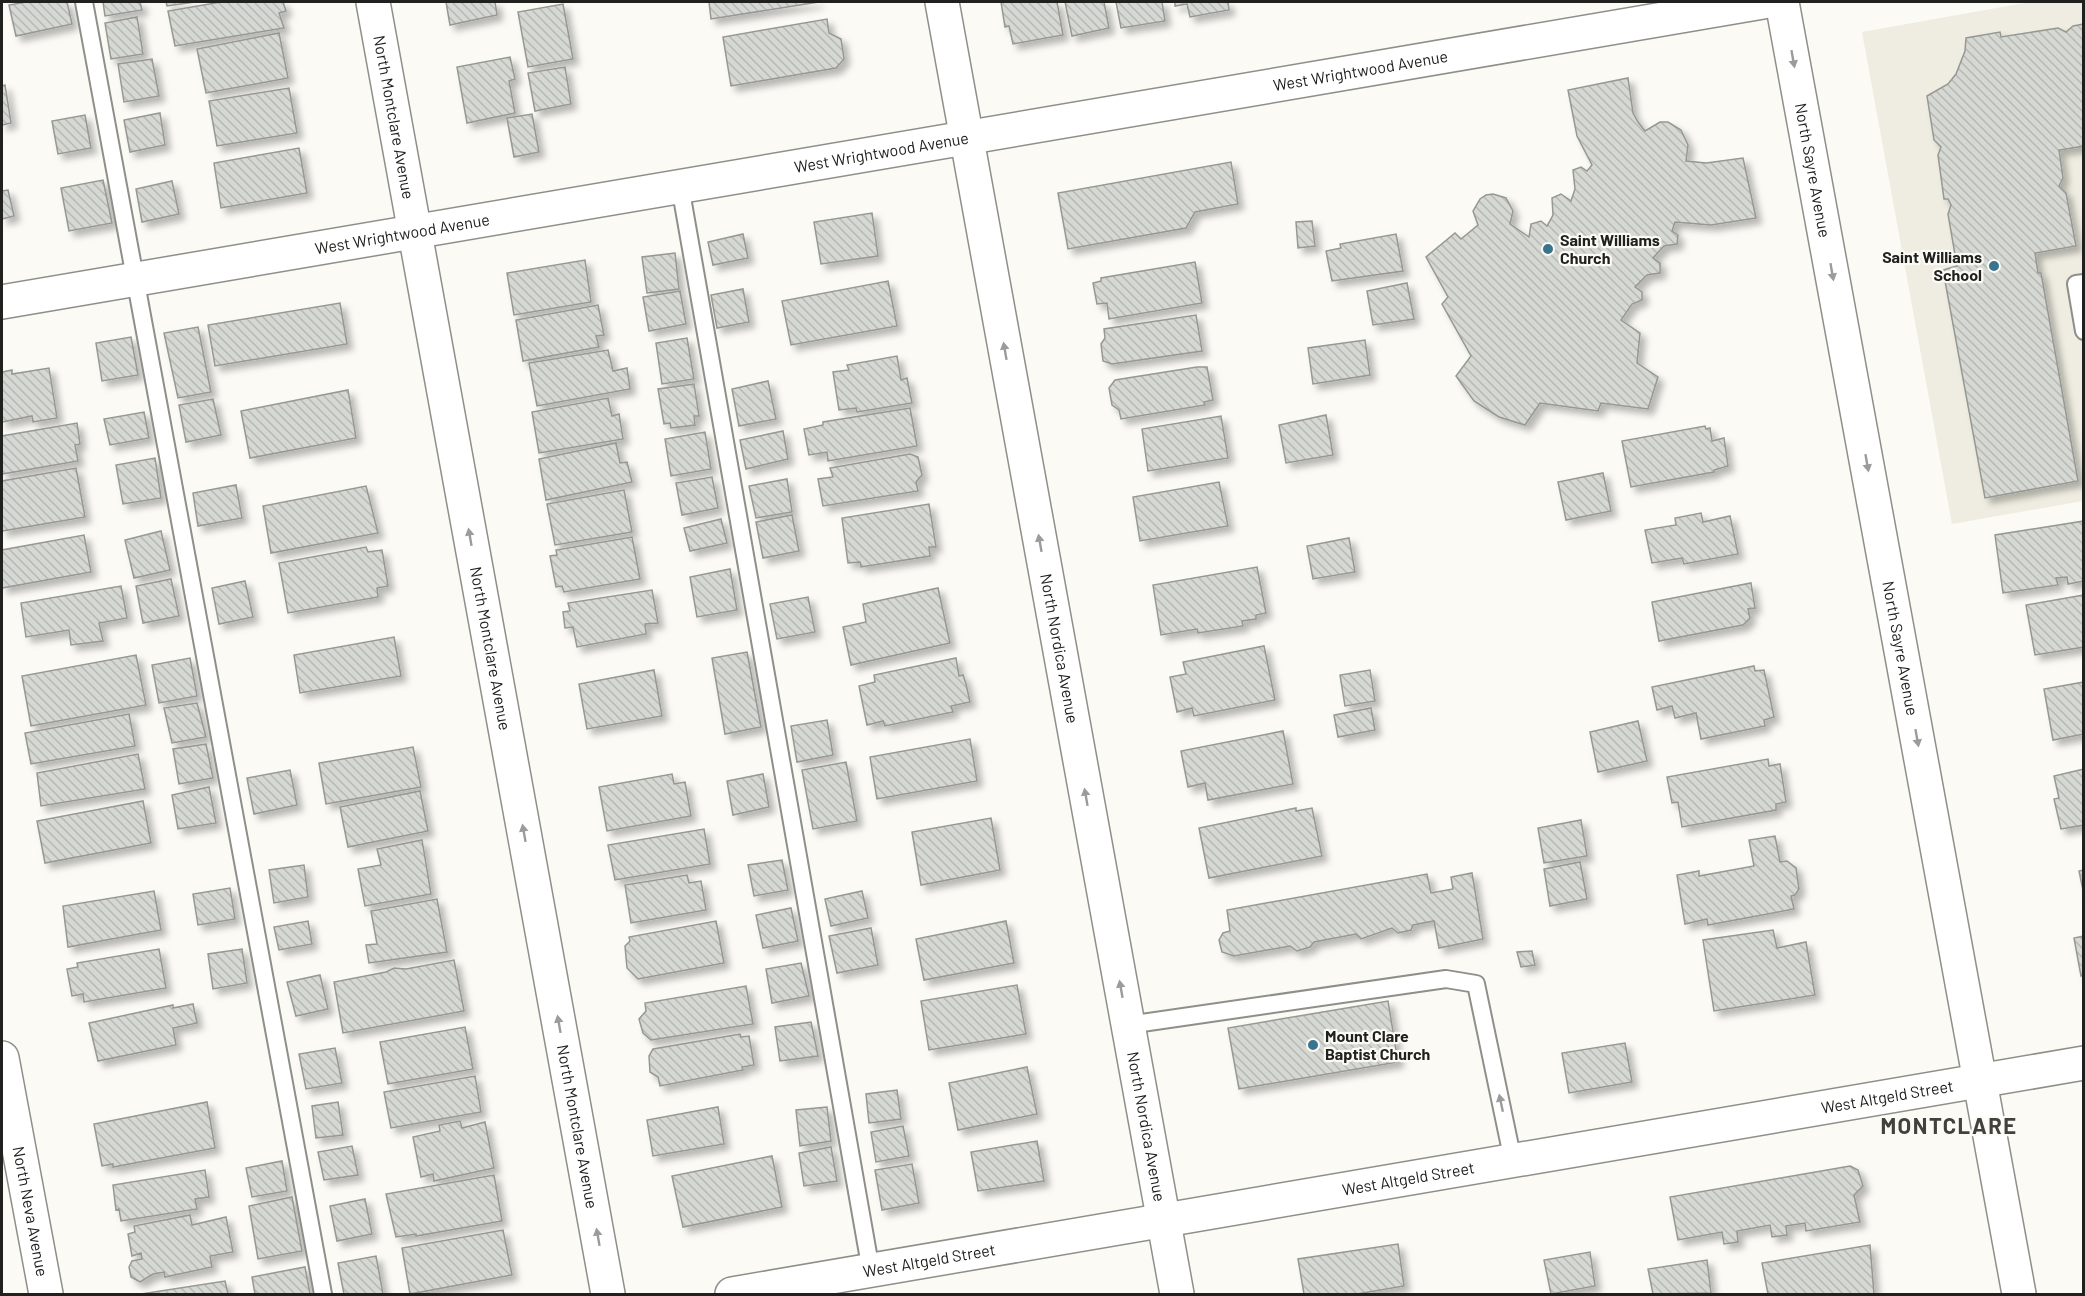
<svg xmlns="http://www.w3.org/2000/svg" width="2085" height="1296" viewBox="0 0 2085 1296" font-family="Barlow,sans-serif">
  <defs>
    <pattern id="building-back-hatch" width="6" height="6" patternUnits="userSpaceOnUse" patternTransform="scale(1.5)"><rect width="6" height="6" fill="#d6d8d3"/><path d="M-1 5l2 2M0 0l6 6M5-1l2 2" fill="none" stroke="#b7b9b5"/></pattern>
    <filter id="shadow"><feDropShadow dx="5.5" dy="5.5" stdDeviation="3" flood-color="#0004"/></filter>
  </defs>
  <rect width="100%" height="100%" fill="#fbfaf5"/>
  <path fill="#efede1" d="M2030 2H2083V501L1952 524 1862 32Z"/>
  <path fill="url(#building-back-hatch)" stroke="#969893" stroke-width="1.5" filter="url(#shadow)" d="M26 2H67L72 24 16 36 9 5Z
    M103 2H140L142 10 105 16Z
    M166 2H195L167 6Z
    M221 2H283L286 11 279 13 284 28 175 46 168 11Z
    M446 2H495L497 15 450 25Z
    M709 2H819L711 19Z
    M1001 2H1057L1063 35 1013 44 1009 26 1005 27Z
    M1065 2H1104L1109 28 1072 36Z
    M1116 2H1162L1165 21 1121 28Z
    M1175 2H1228L1229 10 1190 17 1187 4 1175 6Z
    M563 4 573 59 528 67 518 12Z
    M137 17 143 54 111 59 105 23Z
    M827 19 829 33 841 39 844 59 836 68 731 86 723 37Z
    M2084 24V146L2059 150 2063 178 2059 186 2066 193 2076 246 2035 253 2038 273H2041L2078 481 1985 498 1943 270 1957 266 1948 214 1951 205 1948 199H1944L1938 155 1941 147 1934 140 1927 96 1948 84 1956 74 1965 51 1966 38 2000 32 2001 37 2058 28 2066 32 2073 26Z
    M279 33 288 78 206 93 197 49Z
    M510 57 515 79 509 81 515 113 467 123 457 67Z
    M152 59 159 96 124 102 118 64Z
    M565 67 571 104 535 111 528 73Z
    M1628 78 1633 113 1638 122 1645 131 1660 122H1668L1681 130 1688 145 1686 161 1706 163 1743 158 1756 218 1711 225 1675 222 1672 231 1678 235 1677 244 1664 246 1653 258 1660 263V273L1647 275 1635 287 1642 292V300L1632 304 1621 320 1640 333 1637 363 1658 377 1648 409 1601 403 1598 411 1540 403 1525 425 1499 417 1474 401 1456 376 1471 356 1442 304 1448 297 1426 257 1455 233 1461 239 1478 225 1473 211 1480 199 1486 195 1493 194 1506 198 1513 211 1510 224 1529 237 1531 224 1541 221 1547 226 1553 215 1552 198 1561 194 1571 201 1575 189 1573 170 1581 167 1587 171 1592 165 1577 136 1568 90Z
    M5 85 11 123 2 125V86Z
    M289 88 297 133 217 146 209 101Z
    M160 113 165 145 130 152 124 120Z
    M532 114 539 152 514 157 507 118Z
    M85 115 91 148 58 154 52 121Z
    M299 148 307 193 221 208 214 163Z
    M1231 162 1238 204 1195 212 1186 228 1068 249 1058 193Z
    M103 180 112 223 69 231 61 188Z
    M172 181 179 214 142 222 136 189Z
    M8 190 14 216 2 219V191Z
    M872 213 878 256 821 264 814 222Z
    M1312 221 1315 246 1298 248 1296 222Z
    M743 234 748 258 713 265 708 242Z
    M1396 234 1403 271 1332 281 1326 251 1341 248 1340 244Z
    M675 253 679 289 647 293 642 257Z
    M585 260 591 302 514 315 507 273Z
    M1195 262 1202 303 1109 319 1107 303 1097 304 1093 283 1101 281V278Z
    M888 281 897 326 791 345 782 301Z
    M1407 283 1414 319 1373 325 1367 291Z
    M743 289 749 322 717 328 711 295Z
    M680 291 686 324 649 331 643 297Z
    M340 303 347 344 215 366 208 325Z
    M598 305 604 335 596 336 599 347 523 361 516 320Z
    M1196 315 1202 351 1112 364 1103 361 1101 344 1105 338 1104 329Z
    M198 327 211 392 178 398 164 333Z
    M131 337 138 375 102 381 96 343Z
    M687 338 694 379 662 384 656 343Z
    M1365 340 1370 375 1313 384 1308 348Z
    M608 350 613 371 627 368 630 389 537 406 529 363Z
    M897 356 901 380 907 378 912 403 857 412 856 408 839 410 833 372 849 370 847 365Z
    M1197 367H1207L1213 400 1204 402 1205 405 1121 419 1119 410 1112 405 1109 388 1115 380Z
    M49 368 57 418 33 422 32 416 2 422V372L12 370V374Z
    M768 381 776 419 739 426 732 389Z
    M694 384 699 416H694L695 425 671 428 670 423 664 424 658 389Z
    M348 390 356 438 250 458 241 411Z
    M608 398 612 416 619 414 623 439 539 453 532 412Z
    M213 399 221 435 186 442 179 405Z
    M910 408 917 446 828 461 827 452 809 455 804 429 823 425V422Z
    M144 412 149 438 110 445 104 419Z
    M1326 415 1333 455 1286 463 1279 425Z
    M1221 416 1228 458 1148 471 1142 429Z
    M77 423 80 444 75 445 78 461 2 474V436Z
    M1705 426 1706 429 1710 428 1712 441 1724 438 1728 466 1714 470V472L1631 487 1622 441Z
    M783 431 788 459 746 469 740 440Z
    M705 432 711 469 671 476 665 439Z
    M616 443 620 463 627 462 632 482 546 500 539 459Z
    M910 454 918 457 922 475 916 482 918 491 823 506 818 479 833 477 830 468Z
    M155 458 161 498 123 504 116 465Z
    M76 468 85 517 2 531V481Z
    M1603 473 1611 511 1566 520 1558 482Z
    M712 477 718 508 682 515 676 483Z
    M787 479 792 512 756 518 749 486Z
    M1219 482 1228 526 1140 541 1133 497Z
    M236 485 242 518 198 526 193 493Z
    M366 486 378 533 271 553 263 506Z
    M624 490 632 532 555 545 547 504Z
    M929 504 936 547H929L930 556 861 567 860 562 848 563 842 518Z
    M1701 513 1703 522 1730 516 1738 554 1684 564 1682 558 1652 563 1645 530 1676 525 1675 518Z
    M792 515 799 551 763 558 756 522Z
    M721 519 727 543 690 551 684 528Z
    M2084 521V581L2068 584 2067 577 2056 578 2058 585 2003 593 1995 535Z
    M161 531 170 570 134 578 125 540Z
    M84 535 91 572 2 588V550Z
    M632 537 640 579 564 592 562 586 556 587 550 556 557 555 556 550Z
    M1349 538 1355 572 1313 579 1307 546Z
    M366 547 368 552 382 550 388 586 377 588 378 597 288 613 279 563Z
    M1257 567 1266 613 1256 615V619L1242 621 1243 626 1198 633 1197 629 1161 635 1153 585Z
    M730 569 737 610 697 617 690 577Z
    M171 579 179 616 143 623 136 586Z
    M245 581 253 617 219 624 212 588Z
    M1751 583 1755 608 1748 609 1750 618 1743 625 1659 641 1652 602Z
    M121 586 127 618 99 623 103 641 71 645 69 630 26 637 21 603Z
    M938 588 950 643 851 665 843 627 866 622 863 604Z
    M652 590 658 623 645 624 646 634 577 647 573 627 565 628 563 612 570 611 568 603Z
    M2084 595V647L2035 655 2026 605Z
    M808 597 815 632 777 639 770 604Z
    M394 637 401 676 300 693 294 655Z
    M1264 646 1275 700 1194 716 1192 708 1177 712 1170 677 1186 674 1183 662Z
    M747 652 761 727 725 734 712 658Z
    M136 655 146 705 31 726 22 676Z
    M190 658 197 696 159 703 152 665Z
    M956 658 959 676 963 675 966 684 970 702 951 706 953 712 885 726 883 721 867 725 859 686 875 682 874 675Z
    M1754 666 1755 671 1764 670 1774 717 1764 720 1765 726 1701 739 1696 713 1675 718 1672 706 1657 710 1652 687Z
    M654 670 662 716 587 729 579 684Z
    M1370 670 1375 701 1345 706 1340 675Z
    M2084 682V734L2053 740 2044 689Z
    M197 703 206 737 172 743 164 708Z
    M1371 708 1375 730 1338 737 1334 715Z
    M129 714 135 746 31 764 25 733Z
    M827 720 833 755 797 762 791 726Z
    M1638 721 1647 761 1598 772 1590 732Z
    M1283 731 1293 784 1208 800 1205 783 1188 787 1181 751Z
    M970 739 977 781 877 799 870 757Z
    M206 744 213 778 179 784 173 749Z
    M413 747 421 787 326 804 319 763Z
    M138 754 145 789 41 806 37 773Z
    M1768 759 1769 766 1780 764 1786 802 1776 804V810L1682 827 1678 802 1672 803 1667 777Z
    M846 762 857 821 813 829 802 770Z
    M2084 769V825L2061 829 2054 799 2059 798 2054 776Z
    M290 770 297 805 254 814 247 778Z
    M672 774 674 784 685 782 691 816 607 831 599 787Z
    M763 774 769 807 733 815 727 781Z
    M209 787 216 823 178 829 172 795Z
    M420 791 428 831 348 847 340 807Z
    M143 801 151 843 45 863 37 821Z
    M1296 808V811L1312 808 1322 856 1209 878 1199 828Z
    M991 818 1000 870 921 885 912 832Z
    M1581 820 1587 856 1544 863 1538 828Z
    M704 829 710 864 615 880 608 845Z
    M1775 836 1780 862 1787 861 1796 868 1799 889 1795 895 1791 896 1794 909 1708 925 1707 919 1685 924 1677 875 1699 871V876L1754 866 1749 840Z
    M422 840 431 894 365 906 358 869 381 865 377 849Z
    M782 860 788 890 754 896 748 865Z
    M1580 862 1587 899 1550 906 1544 869Z
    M304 865 308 897 274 903 269 870Z
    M2084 870V895L2079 871Z
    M1472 873 1483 939 1439 948 1434 921 1413 925 1411 930 1398 933 1392 928 1361 939 1356 934 1314 942 1310 947 1297 951 1290 946 1234 956 1222 952 1219 940 1223 933 1230 931 1227 910 1427 874 1431 893 1453 889 1451 877Z
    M687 875 689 883 701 881 706 910 631 923 625 885Z
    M230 888 235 919 198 925 193 894Z
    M154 891 161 930 68 947 63 906Z
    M862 891 868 918 831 926 825 899Z
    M437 899 447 952 369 963 366 945 377 944 371 911Z
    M791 908 798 941 763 948 756 915Z
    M308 921 312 944 279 950 274 927Z
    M716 921 724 963 638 979 627 968 625 946 630 941 629 937Z
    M1006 921 1014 963 924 980 916 939Z
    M871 928 878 965 837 973 829 936Z
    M1773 930 1777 948 1806 942 1815 995 1714 1011 1703 940Z
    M2084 936V975L2081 976 2074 938Z
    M159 949 166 988 84 1002 83 994 72 996 67 969 78 967 77 963Z
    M242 949 247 983 213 989 208 954Z
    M1532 951 1535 965 1521 967 1517 952Z
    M454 960 464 1011 343 1033 334 982 386 972 394 968 406 969Z
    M801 963 809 996 772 1003 766 969Z
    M320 975 328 1009 296 1016 287 982Z
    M1017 985 1026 1034 929 1050 921 1001Z
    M746 986 753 1024 651 1040 643 1033 639 1019 646 1011 645 1003Z
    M1388 1001 1398 1062 1239 1089 1228 1028Z
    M193 1004 197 1023 173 1028 176 1045 98 1061 89 1023 173 1005V1008Z
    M811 1022 818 1056 780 1061 775 1027Z
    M465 1027 473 1069 388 1084 380 1042Z
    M740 1034 741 1037 749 1036 754 1065 742 1067 743 1070 660 1086 658 1077 650 1072 649 1056 653 1049Z
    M1625 1043 1632 1082 1569 1093 1562 1053Z
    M335 1048 342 1083 306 1089 299 1054Z
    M1027 1067 1037 1114 958 1130 949 1083Z
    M475 1076 481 1112 391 1128 384 1092Z
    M897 1090 901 1119 869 1123 866 1094Z
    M207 1102 215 1148 113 1167V1164L102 1166 94 1124Z
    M338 1102 343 1135 316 1138 312 1106Z
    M718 1107 724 1144 653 1156 647 1120Z
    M827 1107 831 1141 800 1146 796 1110Z
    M460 1121 462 1128 485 1122 494 1168 434 1181 433 1174 421 1177 413 1137 440 1131 439 1125Z
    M903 1126 909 1156 876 1162 871 1132Z
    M1037 1141 1044 1181 978 1191 971 1152Z
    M352 1146 358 1175 324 1180 318 1152Z
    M831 1147 837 1181 804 1186 799 1153Z
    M772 1156 782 1207 683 1227 672 1176Z
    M282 1161 287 1191 252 1197 246 1168Z
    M912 1164 919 1203 882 1210 875 1170Z
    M1850 1166 1858 1170 1863 1186 1854 1195 1860 1222 1806 1231 1805 1223 1786 1226 1787 1235 1772 1237 1770 1225 1737 1231 1738 1242 1724 1244 1722 1232 1678 1240 1670 1197Z
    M205 1170 209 1197 195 1199 197 1209 121 1221 119 1209 116 1210 113 1185Z
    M494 1175 502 1221 416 1236V1234L396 1237 386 1194Z
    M292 1197 302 1251 258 1259 249 1206Z
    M365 1199 372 1234 337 1241 330 1206Z
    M190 1215 192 1225 226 1217 233 1252 210 1256 212 1267 165 1277 164 1272 153 1274 140 1282 131 1277 129 1267 132 1261 142 1259 141 1253 132 1256 128 1234 135 1232 134 1226Z
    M503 1230 512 1275 410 1294 402 1248Z
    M1398 1244 1404 1286 1357 1294H1304L1298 1259Z
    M1870 1245 1874 1294H1768L1762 1263Z
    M1590 1252 1595 1286 1551 1294 1544 1260Z
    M376 1256 383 1294H344L338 1263Z
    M1707 1260 1711 1293 1653 1294 1648 1269Z
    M305 1267 310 1294H255L252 1277Z
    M225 1281 228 1294H141Z"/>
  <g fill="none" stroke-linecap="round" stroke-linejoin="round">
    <defs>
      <path id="lane" d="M84 2 323 1294
        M680 186 871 1271
        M2084 283 2076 284 2084 331
        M1128 1025 1446 979 1476 984 1513 1161"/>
      <g id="street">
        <path id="s1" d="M373 2 608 1294"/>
        <path id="s2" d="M942 2 1177 1294"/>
        <path id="s3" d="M1782 2 2019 1294"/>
        <path id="s4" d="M2 302 1763 2"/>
        <path id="s5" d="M2 1058 46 1294"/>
        <path id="s6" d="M732 1294 2084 1063"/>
      </g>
    </defs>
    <use href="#lane" stroke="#8f8f8a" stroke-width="20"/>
    <use href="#street" stroke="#8f8f8a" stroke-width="36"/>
    <use href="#lane" stroke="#fff" stroke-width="16"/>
    <use href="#street" stroke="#fff" stroke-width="33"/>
  </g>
  <defs><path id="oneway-solid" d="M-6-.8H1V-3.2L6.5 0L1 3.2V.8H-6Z" transform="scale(1.5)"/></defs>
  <g fill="#9b9b9a">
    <use href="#oneway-solid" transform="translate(1793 59) rotate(80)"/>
    <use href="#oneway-solid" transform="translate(1832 272) rotate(80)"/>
    <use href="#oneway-solid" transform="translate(1005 351) rotate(-100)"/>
    <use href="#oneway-solid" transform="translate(1867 463) rotate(80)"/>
    <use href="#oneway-solid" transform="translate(470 537) rotate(-100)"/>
    <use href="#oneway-solid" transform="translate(1040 543) rotate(-100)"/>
    <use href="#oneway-solid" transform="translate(1917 738) rotate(80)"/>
    <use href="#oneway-solid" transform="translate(1086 797) rotate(-100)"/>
    <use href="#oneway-solid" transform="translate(524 833) rotate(-100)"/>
    <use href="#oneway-solid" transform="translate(1121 989) rotate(-100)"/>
    <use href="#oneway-solid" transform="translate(559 1024) rotate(-100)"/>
    <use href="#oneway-solid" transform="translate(1501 1103) rotate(-102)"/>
    <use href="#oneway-solid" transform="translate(598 1237) rotate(-100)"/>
  </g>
  <g fill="#39738c" stroke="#fbfaf5" stroke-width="2">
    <circle cx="1548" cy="249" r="6"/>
    <circle cx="1994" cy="266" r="6"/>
    <circle cx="1313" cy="1045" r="6"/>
  </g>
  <g text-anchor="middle" stroke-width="4.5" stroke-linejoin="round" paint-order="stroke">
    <g font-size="16" fill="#20201e" stroke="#fbfaf5">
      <text dy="6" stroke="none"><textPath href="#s4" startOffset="1378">West Wrightwood Avenue</textPath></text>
      <text dy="6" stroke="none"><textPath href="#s1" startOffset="117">North Montclare Avenue</textPath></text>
      <text dy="6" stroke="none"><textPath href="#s4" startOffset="892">West Wrightwood Avenue</textPath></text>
      <text dy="6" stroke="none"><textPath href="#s3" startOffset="171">North Sayre Avenue</textPath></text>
      <text dy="6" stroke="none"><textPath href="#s4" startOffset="406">West Wrightwood Avenue</textPath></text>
      <text dy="6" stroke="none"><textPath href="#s1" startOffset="657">North Montclare Avenue</textPath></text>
      <text dy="6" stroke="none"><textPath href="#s2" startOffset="657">North Nordica Avenue</textPath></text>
      <text dy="6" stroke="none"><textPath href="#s3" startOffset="657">North Sayre Avenue</textPath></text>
      <text dy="6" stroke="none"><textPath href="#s6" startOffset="1172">West Altgeld Street</textPath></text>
      <text dy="6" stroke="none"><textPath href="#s1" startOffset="1143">North Montclare Avenue</textPath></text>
      <text dy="6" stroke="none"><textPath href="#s2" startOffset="1143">North Nordica Avenue</textPath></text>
      <text dy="6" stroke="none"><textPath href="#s6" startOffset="686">West Altgeld Street</textPath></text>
      <text dy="6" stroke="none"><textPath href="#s5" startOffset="156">North Neva Avenue</textPath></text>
      <text dy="6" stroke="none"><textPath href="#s6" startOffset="200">West Altgeld Street</textPath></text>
    </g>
    <g font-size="16" font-weight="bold" fill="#20201e" stroke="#fbfaf5" text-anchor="start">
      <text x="1560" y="246">Saint Williams<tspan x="1560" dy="18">Church</tspan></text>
      <text x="1982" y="263" text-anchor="end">Saint Williams<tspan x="1982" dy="18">School</tspan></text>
      <text x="1325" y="1042">Mount Clare<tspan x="1325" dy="18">Baptist Church</tspan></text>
    </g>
    <g font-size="22" font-weight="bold" letter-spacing="1.5" fill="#41413d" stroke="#fbfaf5">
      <text x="1949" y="1134">MONTCLARE</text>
    </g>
  </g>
  <rect width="2085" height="1296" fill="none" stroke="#20201e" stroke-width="6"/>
</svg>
